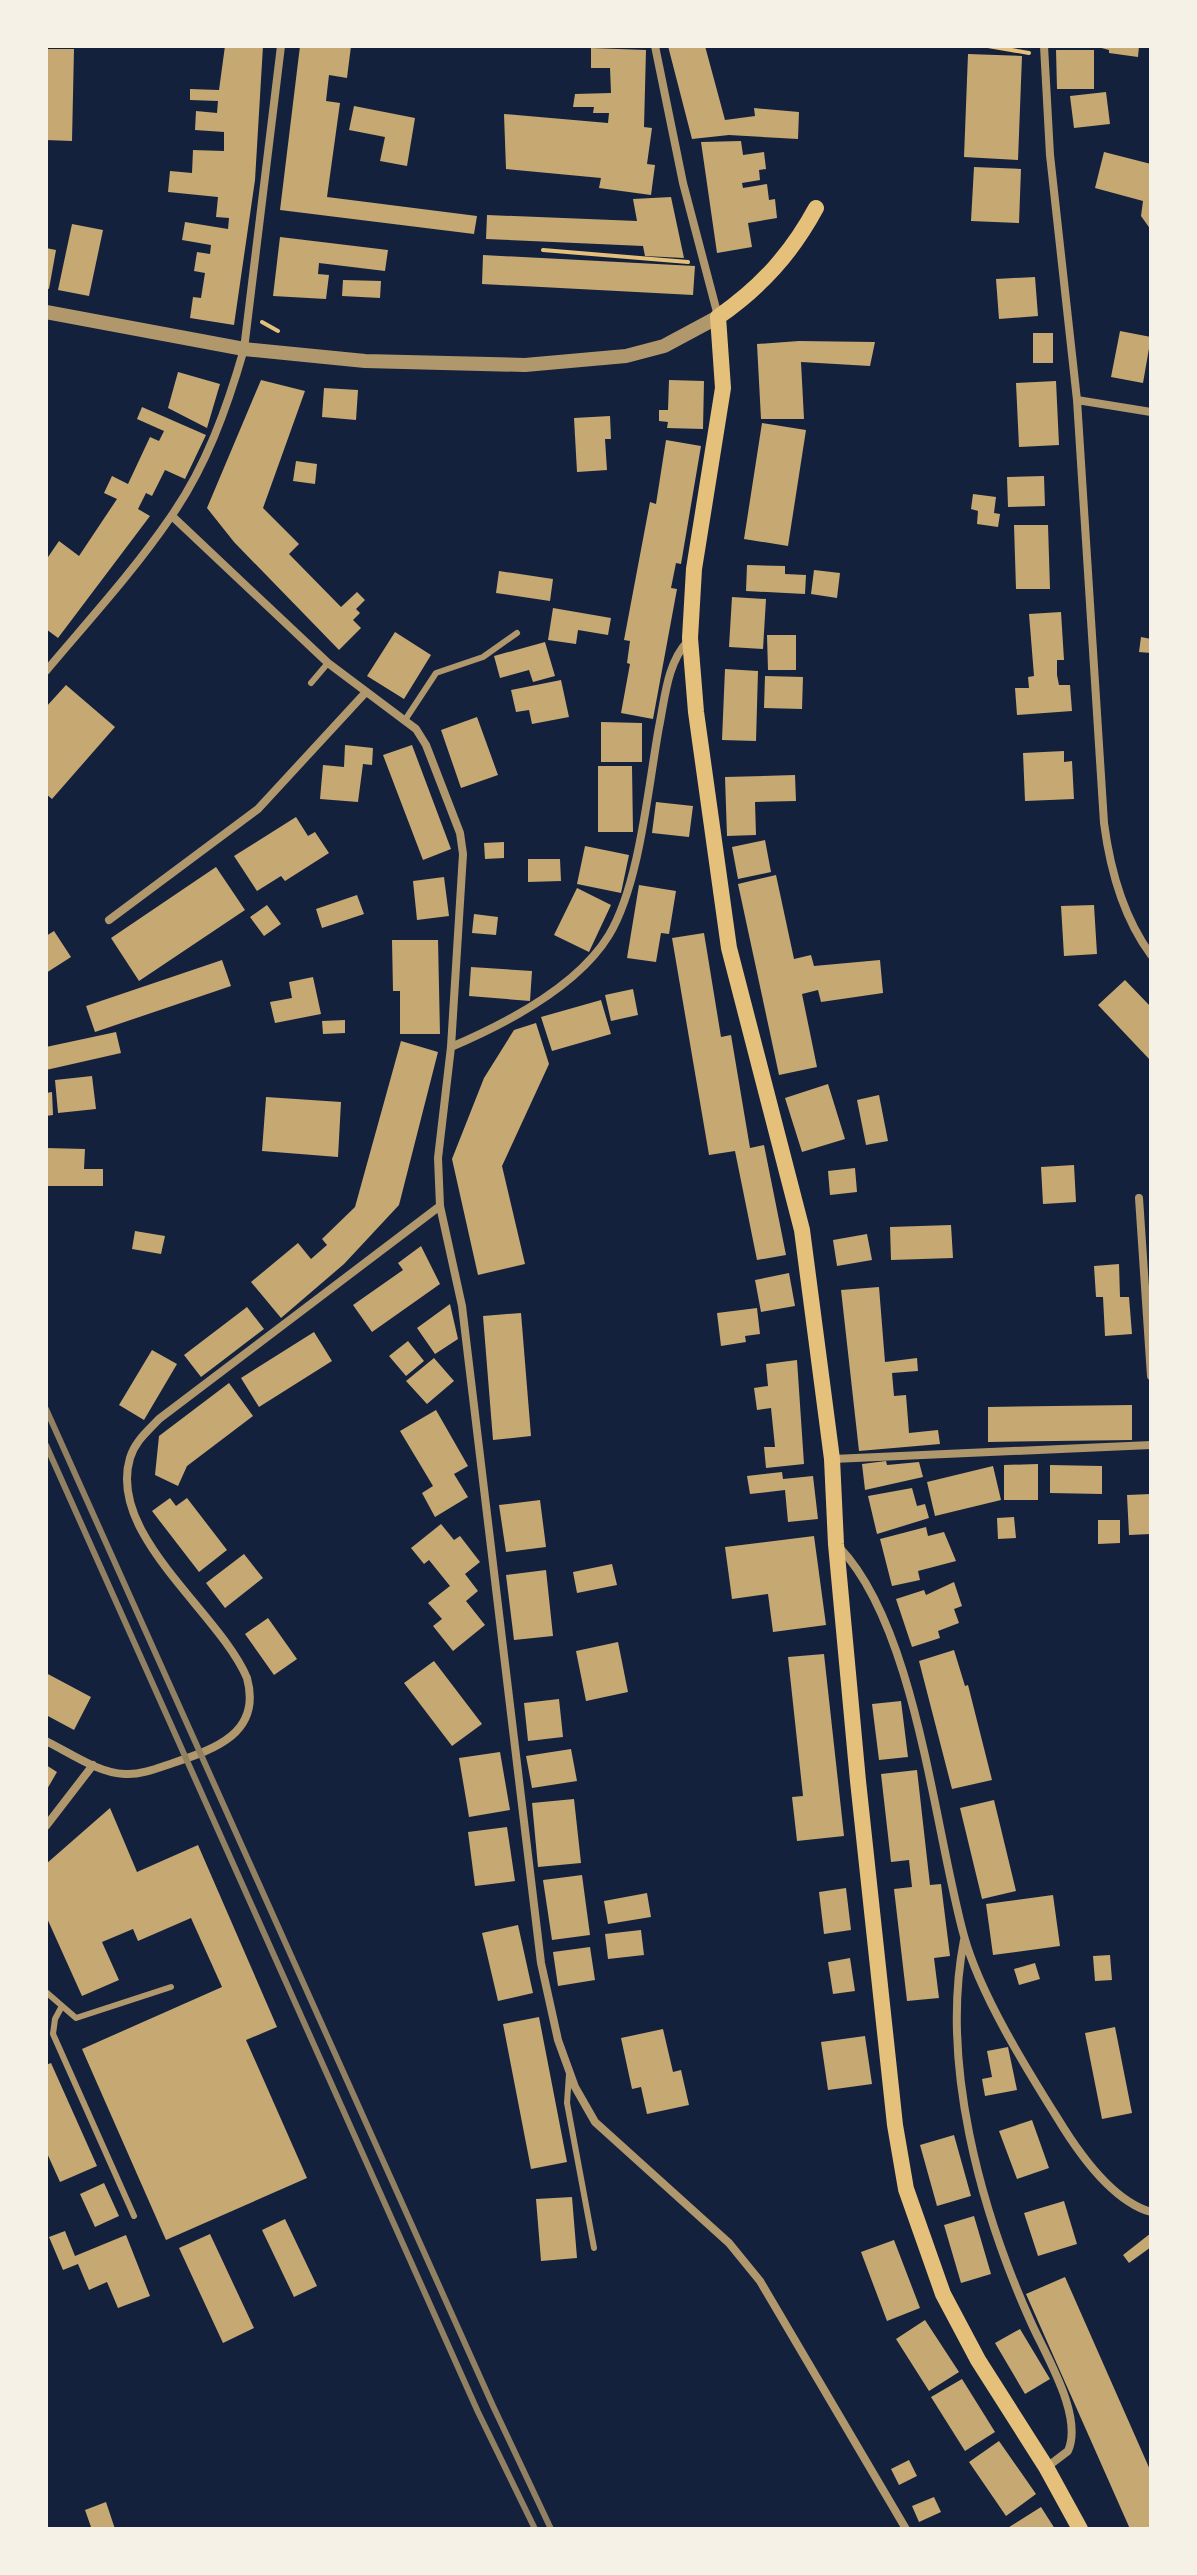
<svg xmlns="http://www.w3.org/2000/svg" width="1197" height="2575" viewBox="0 0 1197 2575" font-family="Overpass,sans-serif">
  <rect width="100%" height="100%" fill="#14213d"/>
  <path fill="#c6a872" d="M225 46H263L255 180 234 325 190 318 193 297 201 298 205 273 194 271 197 252 210 254 211 245 182 240 185 222 228 229 229 218 216 217 218 197 168 192 170 171 192 173 193 150 224 151V132L195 130 196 111 217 113 218 101 190 100V89L219 90Z
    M300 46H351L347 78 329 75 326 101 340 103 327 197 477 216 474 234 280 210Z
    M668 46H705L725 120 755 116 754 108 799 112 798 139 729 135 692 139Z
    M1094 46H1139L1138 57 1109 53V50Z
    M591 48 646 50 644 127 652 128 647 164 655 165 651 195 599 188 601 178 506 169 504 114 608 123 609 113H593L594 107H573L575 94 611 93 610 68H591Z
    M46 49H74L72 141 46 140Z
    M1056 50H1094V89H1057Z
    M968 54 1022 56 1018 160 964 157Z
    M1106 92 1110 124 1074 128 1070 96Z
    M354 106 415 118 407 166 380 161 385 137 349 130Z
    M741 141 743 155 764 152 766 169 759 170 760 180 742 183 743 188 767 184 769 200 775 199 777 218 748 223 752 247 717 253 701 142Z
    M1104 152 1151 164V230L1141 216 1143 201 1095 188Z
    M974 167 1021 169 1019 223 971 221Z
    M671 197 684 258 645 256 643 246 486 239 487 215 637 221 633 199Z
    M72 224 103 230 89 296 58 290Z
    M280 237 388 250 385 271 319 263 318 274 329 275 326 299 273 296Z
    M46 248 56 250 49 289 46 288Z
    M483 255 695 266 693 295 482 284Z
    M1035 277 1038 316 999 319 996 279Z
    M343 280 381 281 380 298 342 296Z
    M1120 331 1151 337 1143 383 1111 377Z
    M1033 333H1053V363H1033Z
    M799 341 875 342 870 366 801 362 804 419H761L757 344Z
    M178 372 220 384 207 428 168 408Z
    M261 380 305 391 263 508 299 544 289 554 341 607 357 592 365 600 356 609 360 613 353 620 361 628 339 650 234 542 207 508Z
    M669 380 704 381 703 429 667 428 668 422 659 421V410H668Z
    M1056 381 1059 445 1019 447 1016 383Z
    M324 388 358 390 356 420 322 417Z
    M142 407 206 435 185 479 165 470 152 496 146 493 138 509 150 516 58 638 46 629V560L59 541 79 556 117 499 104 493 112 476 128 484 150 437 159 441 164 431 137 419Z
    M610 416 611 439H605L607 470 577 472 574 418Z
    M762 423 806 430 788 546 744 539Z
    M666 440 701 446 681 564 676 563 671 588 677 589 653 719 621 713 630 664 627 663 630 641 624 640 650 502 656 504Z
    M296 461 317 464 315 484 293 481Z
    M1044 476 1045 506 1008 507 1007 477Z
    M973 494 996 497 994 513 1000 514 998 527 977 524 978 511 971 509Z
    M1014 525H1048L1050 589H1016Z
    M747 565 785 566V574L806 575 805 594 746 591Z
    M814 570 840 573 837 598 811 594Z
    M499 571 553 579 550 601 496 593Z
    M732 597 766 599 763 649 729 647Z
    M553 608 611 618 608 635 578 630 576 644 548 640Z
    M1061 612 1064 660H1057V675L1059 685H1070L1072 711 1017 715 1015 688H1029L1028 677 1034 676 1029 614Z
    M395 632 431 655 404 699 367 676Z
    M767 635H796V670H768Z
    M1141 637 1151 639V653L1139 652Z
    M545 642 555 676 533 682 529 670 500 678 494 656Z
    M725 669 758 671 756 741 722 740Z
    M765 676 803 677 802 709 764 708Z
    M561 680 569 717 532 724 529 710 516 712 511 690Z
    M66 685 115 727 52 799 46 794V707Z
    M477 717 498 775 461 788 441 730Z
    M601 722 642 723V762H601Z
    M345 745 373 748 372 765 363 764 358 802 320 799 323 765 344 767Z
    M412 745 451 849 423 860 383 755Z
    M1064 751V762L1072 761 1074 799 1025 801 1023 753Z
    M598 766H632L633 832H598Z
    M795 775 796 801 755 802 756 835 727 836 725 777Z
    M656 802 693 806 689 837 652 833Z
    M296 817 308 836 315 832 329 853 285 881 281 876 257 891 234 856Z
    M765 840 771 872 738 879 732 847Z
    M504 842V858L485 859 484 843Z
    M585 846 629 855 621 893 577 884Z
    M528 859H560L561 881 528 882Z
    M216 867 245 910 139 981 111 938Z
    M776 875 794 959 811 955 814 966 880 960 883 993 821 1002 818 990 802 994 817 1067 779 1075 738 884Z
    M444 877 449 916 417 920 413 881Z
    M639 885 676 891 669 934 661 933 656 962 627 958Z
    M577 888 611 905 589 952 554 935Z
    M357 895 364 914 322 928 316 909Z
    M267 905 281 924 264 936 250 917Z
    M1094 905 1097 954 1064 956 1061 906Z
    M474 914 498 917 496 935 472 933Z
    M54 931 71 957 46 973V936Z
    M704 933 721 1037 731 1035 750 1148 764 1145 786 1255 757 1260 735 1151 709 1155 672 938Z
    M392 940H438L440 1034H400V991H393Z
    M222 960 231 986 95 1032 86 1006Z
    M471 967 532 971 530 1001 469 996Z
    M313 977 321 1014 275 1023 270 1002 292 998 289 982Z
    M1125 980 1151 1007V1061L1098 1005Z
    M633 989 638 1015 611 1021 605 995Z
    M601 1000 611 1034 552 1051 541 1017Z
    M345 1020V1033L323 1034 322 1021Z
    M536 1023 549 1064 502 1166 525 1264 478 1275 452 1159 484 1078 514 1030Z
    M116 1032 121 1053 46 1070V1047Z
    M401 1041 438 1052 399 1205 344 1264 281 1318 251 1282 298 1243 311 1259 327 1245 322 1239 355 1207Z
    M92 1076 96 1109 58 1113 55 1080Z
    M828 1084 845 1139 802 1152 785 1098Z
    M52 1092 53 1115 46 1116V1093Z
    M879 1095 888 1141 866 1145 857 1100Z
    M266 1097 341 1102 338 1157 262 1151Z
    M46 1148 85 1149 84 1169H103V1186H46Z
    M1074 1165 1076 1202 1043 1204 1041 1167Z
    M855 1168 857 1192 830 1195 828 1171Z
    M951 1225 953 1258 891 1260 890 1227Z
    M135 1231 165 1236 161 1254 132 1249Z
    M867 1234 872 1260 837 1266 833 1240Z
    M421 1246 440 1284 372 1332 353 1305 403 1270 398 1263Z
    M1119 1264 1120 1297H1129L1132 1334 1105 1336 1103 1297H1096L1094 1266Z
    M789 1273 795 1306 761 1312 755 1280Z
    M879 1287 885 1362 917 1358 918 1371 892 1373 894 1396 906 1395 909 1433 938 1430 940 1444 859 1451 841 1290Z
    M450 1304 458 1339 435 1354 417 1328Z
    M247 1307 264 1329 201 1377 184 1355Z
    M757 1308 760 1334 745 1336 746 1342 721 1346 717 1313Z
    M521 1313 531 1436 493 1440 483 1316Z
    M314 1332 332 1361 259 1407 241 1378Z
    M408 1341 424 1361 406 1376 389 1356Z
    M152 1350 177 1364 144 1420 119 1405Z
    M434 1358 454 1381 427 1404 406 1381Z
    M797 1360 804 1464 766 1468 764 1447H775L771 1408 757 1410 754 1388 768 1386 766 1364Z
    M229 1383 253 1416 187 1466 178 1486 155 1475 159 1436Z
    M1132 1405V1440L988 1442V1407Z
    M436 1410 468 1466 454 1474 468 1497 435 1517 422 1493 433 1486 400 1431Z
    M886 1461 887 1465 919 1462 923 1477 865 1490 862 1464Z
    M1038 1464V1500H1004V1465Z
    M1050 1465 1102 1466V1494L1050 1493Z
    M993 1466 1001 1500 935 1516 927 1482Z
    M782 1472 783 1479 813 1476 818 1519 788 1522 785 1490 750 1494 747 1476Z
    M912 1488 917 1506 925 1504 929 1518 877 1534 868 1496Z
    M1151 1494V1534L1129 1535 1127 1495Z
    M170 1498 176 1506 187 1498 227 1550 199 1572 152 1511Z
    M540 1500 546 1547 506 1552 499 1505Z
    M1014 1517 1016 1538 998 1539 997 1518Z
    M1098 1520H1120V1543L1098 1544Z
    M441 1524 454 1540 460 1536 480 1562 465 1574 478 1591 466 1601 485 1625 453 1651 433 1626 442 1619 428 1603 450 1586 429 1560 424 1564 411 1548Z
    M926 1527 928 1536 944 1532 956 1561 918 1571 920 1580 892 1586 880 1539Z
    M814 1536 826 1625 773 1632 768 1594 732 1599 725 1547Z
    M244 1554 263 1578 225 1608 206 1583Z
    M612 1564 617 1585 577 1593 573 1572Z
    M546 1570 553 1636 514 1640 506 1575Z
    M954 1582 962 1606 954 1609 959 1623 938 1631 940 1638 912 1647 896 1599 924 1590 926 1595Z
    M268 1618 297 1659 274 1675 245 1634Z
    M618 1642 628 1692 586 1701 576 1651Z
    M954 1650 965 1686 968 1685 992 1780 952 1789 919 1661Z
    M824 1654 844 1836 797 1841 792 1797 803 1796 788 1657Z
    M434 1661 482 1724 452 1746 404 1683Z
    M46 1673 91 1697 74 1730 46 1715Z
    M559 1699 563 1737 528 1741 524 1703Z
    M901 1701 908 1757 879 1760 872 1704Z
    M571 1749 577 1781 532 1788 526 1756Z
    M500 1752 510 1810 469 1817 459 1758Z
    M46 1765 57 1772 46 1791Z
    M917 1770 930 1885 941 1884 950 1956 934 1958 939 1998 907 2001 894 1889 912 1887 909 1860 891 1862 881 1774Z
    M574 1799 581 1863 538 1867 532 1803Z
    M994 1800 1016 1891 982 1899 960 1808Z
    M110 1808 137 1872 198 1845 277 2027 246 2040 307 2178 166 2240 82 2049 222 1987 191 1918 138 1941 133 1929 102 1942 119 1980 82 1996 46 1916V1864Z
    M507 1827 515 1881 475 1886 468 1832Z
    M582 1875 590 1935 552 1940 543 1880Z
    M846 1888 851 1930 824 1934 819 1892Z
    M647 1893 651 1917 608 1924 604 1901Z
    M1053 1895 1060 1946 993 1955 986 1904Z
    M518 1925 533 1993 498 2001 482 1933Z
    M641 1930 644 1955 608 1959 605 1934Z
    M590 1947 595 1980 558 1986 553 1952Z
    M1110 1955 1112 1980 1095 1981 1093 1956Z
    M850 1958 855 1991 833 1994 828 1962Z
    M1035 1963 1040 1979 1019 1985 1014 1969Z
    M539 2017 567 2162 531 2169 503 2024Z
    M1115 2027 1132 2113 1102 2119 1085 2033Z
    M663 2029 673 2072 681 2070 689 2105 647 2114 641 2087 632 2089 621 2038Z
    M865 2036 872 2084 828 2090 821 2042Z
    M1008 2047 1017 2090 985 2096 982 2079 992 2077 987 2051Z
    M51 2063 97 2166 60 2182 46 2151V2065Z
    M1032 2120 1049 2168 1017 2179 999 2131Z
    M954 2135 971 2196 937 2206 920 2145Z
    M104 2183 119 2216 95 2227 80 2194Z
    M572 2197 577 2258 541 2261 536 2199Z
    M1064 2201 1077 2244 1038 2256 1024 2213Z
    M974 2216 991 2274 961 2283 944 2225Z
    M285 2219 317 2286 294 2297 262 2230Z
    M65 2231 75 2256 126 2235 150 2296 118 2308 107 2282 89 2290 78 2264 63 2270 49 2237Z
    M1151 2233V2247L1129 2263 1123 2255Z
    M210 2234 254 2328 223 2343 179 2248Z
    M894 2240 920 2308 887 2321 861 2252Z
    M1065 2277 1151 2472V2529H1130L1026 2294Z
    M925 2320 959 2372 929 2391 896 2339Z
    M1020 2329 1050 2379 1025 2394 995 2343Z
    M962 2379 995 2432 965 2451 931 2397Z
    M999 2441 1036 2494 1006 2516 969 2462Z
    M909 2460 917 2476 899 2485 891 2469Z
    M934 2497 941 2512 919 2522 912 2506Z
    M106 2502 115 2529H86L91 2527 85 2510Z
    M1041 2507 1055 2529H1006Z"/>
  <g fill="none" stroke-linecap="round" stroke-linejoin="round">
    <path stroke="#e5c07b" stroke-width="4" d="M988 46 1029 53
      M543 250 688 262
      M262 322 278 331"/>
    <path stroke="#b1986c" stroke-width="6" d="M311 683 328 663
      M405 720 436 673 483 657 517 633
      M46 1992 76 2018 171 1987
      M62 2006 55 2019 53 2034 134 2216
      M569 2074 567 2103 594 2248"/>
    <path stroke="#b1986c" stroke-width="8" d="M655 46 683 183 718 316
      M1044 46 1050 155 1077 400 1104 823C1110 869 1123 917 1151 955
      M1077 400 1151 412
      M172 516 328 663 416 729 426 745 460 833 463 854 451 1047 438 1158 440 1206 462 1306 541 1963 558 2040 575 2087 595 2122 729 2243 760 2281 906 2529
      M46 671C88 621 133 572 170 518 206 467 227 408 244 349L281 46
      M109 920 258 809 366 692
      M451 1047C505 1024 578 986 609 935 640 883 648 787 659 727 665 698 667 663 688 641
      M1139 1198 1151 1376
      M833 1459 1151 1445
      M839 1547C916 1627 934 1827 964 1936 980 1994 1026 2068 1058 2119 1078 2152 1112 2201 1151 2212
      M46 1741C70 1753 98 1773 125 1774 141 1775 158 1768 173 1763 215 1749 262 1733 247 1678 219 1612 107 1535 130 1458 135 1441 148 1431 159 1419L440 1206
      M46 1826 93 1765
      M964 1940C940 2062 980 2208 1030 2320 1044 2353 1084 2415 1068 2451L1047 2467"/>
    <path stroke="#b1986c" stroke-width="14" d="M46 312 244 349 365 361 525 365 626 356 664 346 718 317"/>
    <path stroke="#e5c07b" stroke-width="16" d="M816 208C791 254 761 287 718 317L723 388 694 569 690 638 696 712 729 948 802 1230 832 1459 836 1544 858 1781 895 2125 906 2189 943 2294 978 2360 1046 2467 1080 2529"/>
    <path stroke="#918062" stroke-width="6" d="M46 1409 493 2406 551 2529
      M46 1445 478 2412 535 2529"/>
  </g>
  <rect width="1197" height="2575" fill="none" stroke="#f6f1e7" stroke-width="96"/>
</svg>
